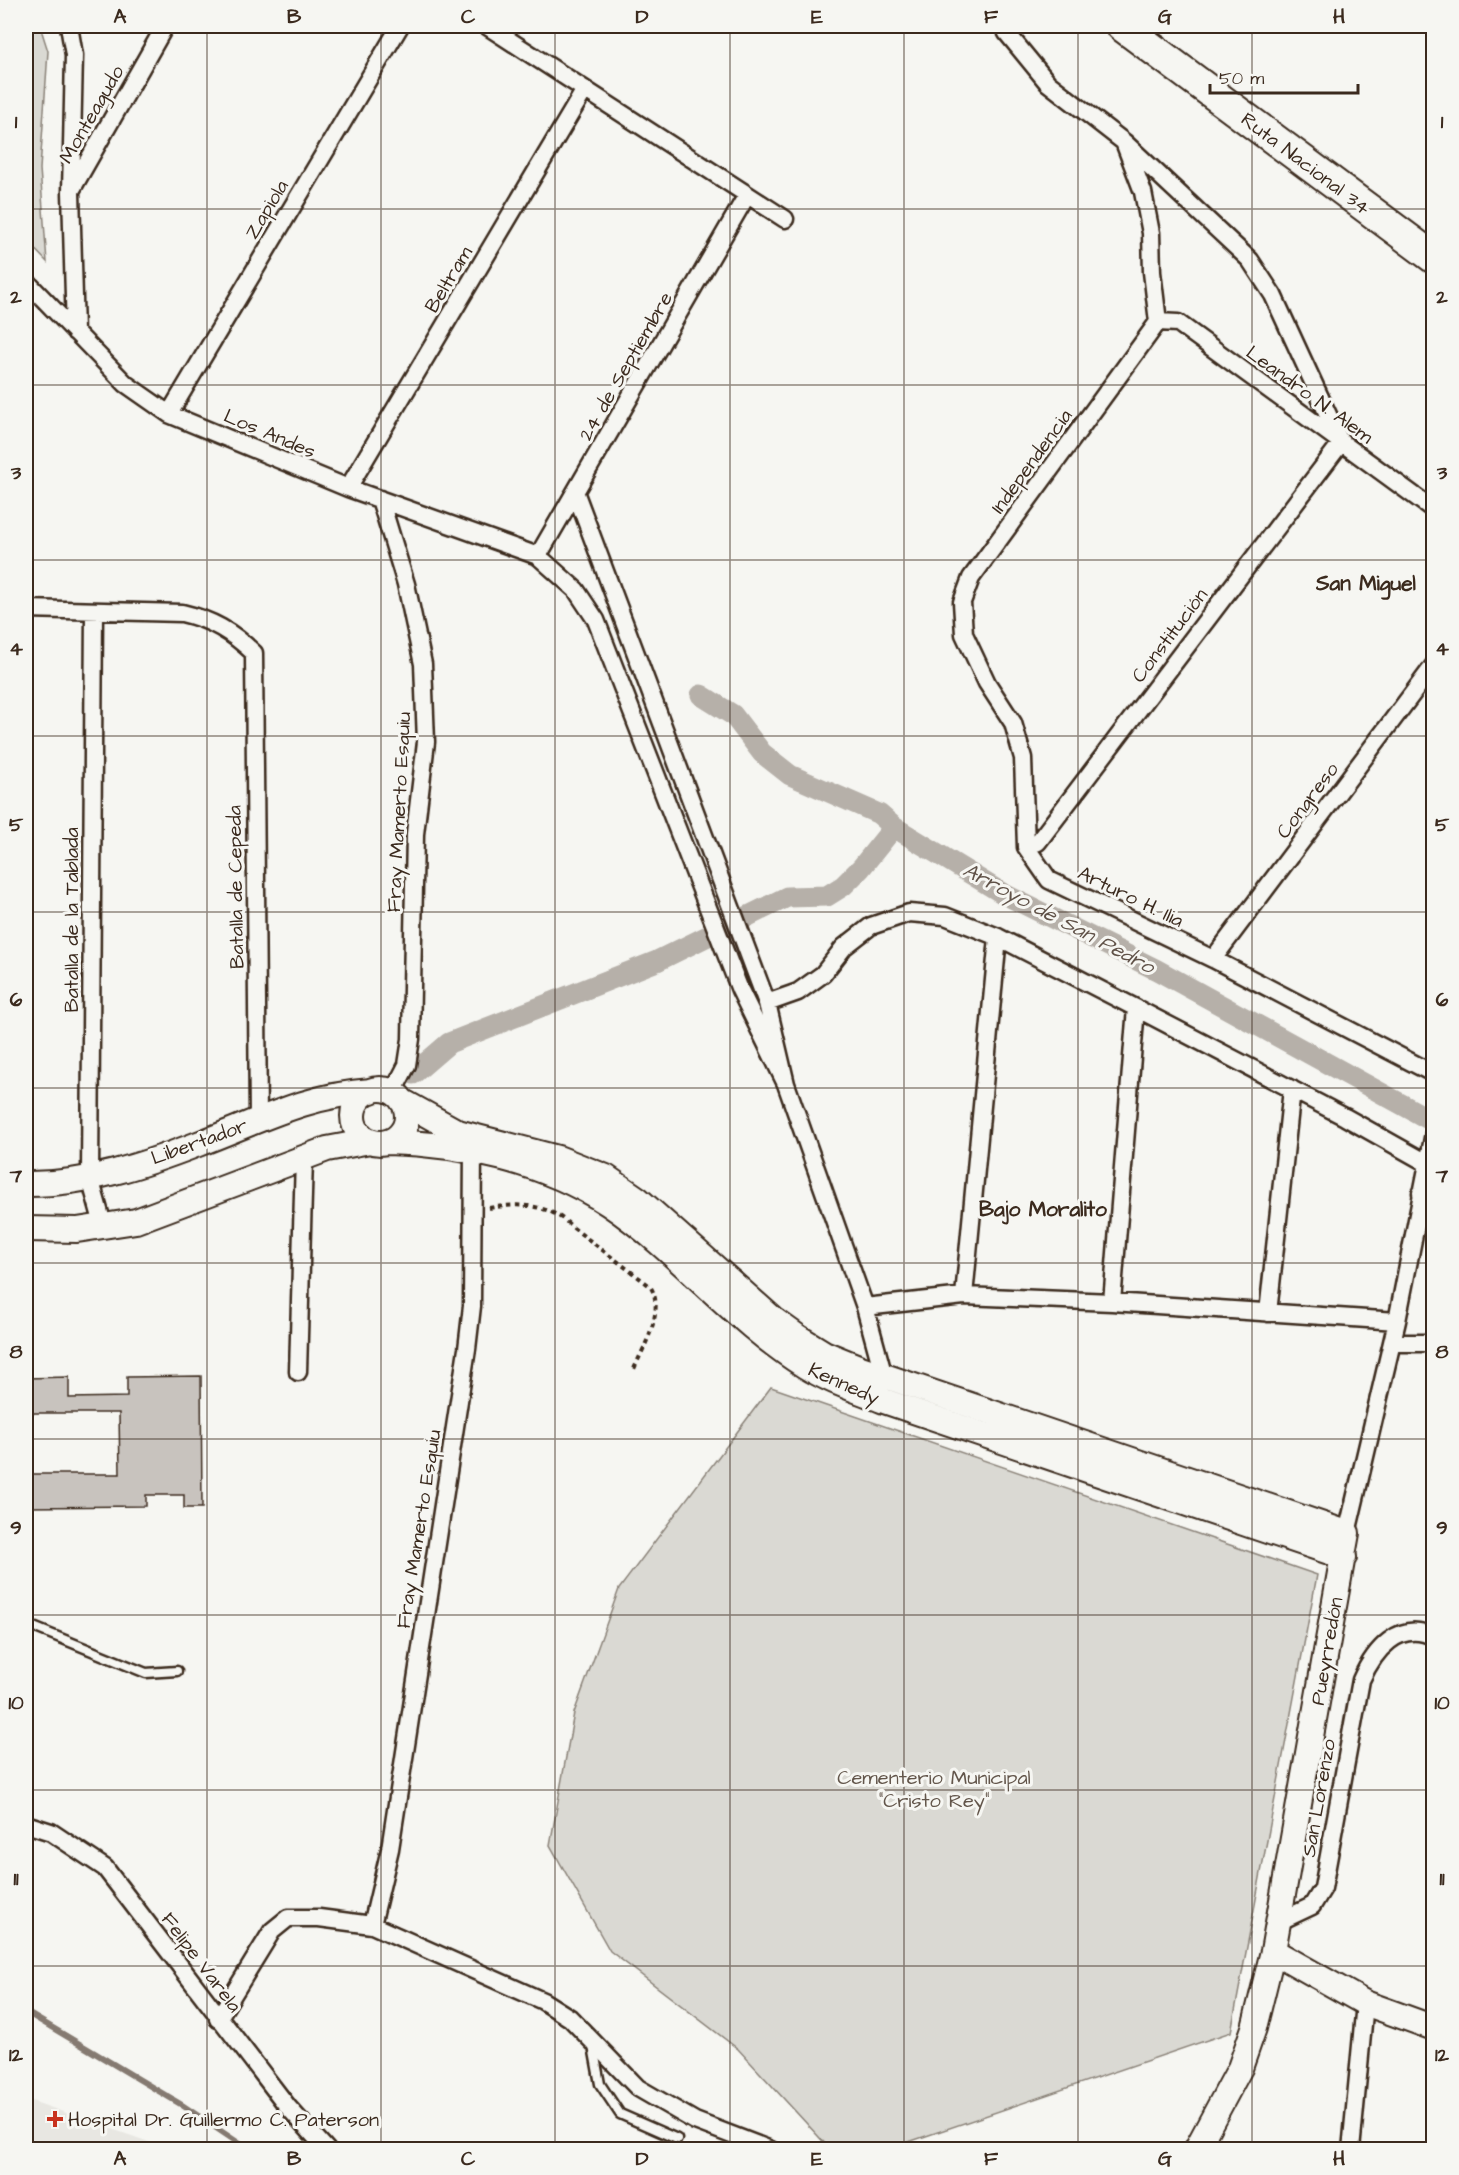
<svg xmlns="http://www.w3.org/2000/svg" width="1459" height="2175" viewBox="0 0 1459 2175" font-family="'Architects Daughter',sans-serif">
  <rect width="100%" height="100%" fill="#f6f6f2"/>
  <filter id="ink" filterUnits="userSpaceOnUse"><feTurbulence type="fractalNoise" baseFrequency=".0167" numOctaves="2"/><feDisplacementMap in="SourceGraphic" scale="12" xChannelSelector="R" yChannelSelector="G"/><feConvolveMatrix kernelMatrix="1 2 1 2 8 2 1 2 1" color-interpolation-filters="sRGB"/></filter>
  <g filter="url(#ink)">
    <path fill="#e8e7e2" d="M29 2100 169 2149H26Z"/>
    <path fill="#dad9d3" stroke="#8a8278" stroke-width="1.5" d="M26 26H40L48 51 40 169 47 262 26 240Z
      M771 1387 1317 1575 1231 2032 888 2149H830L738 2049 610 1951 550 1845 574 1713 619 1589Z"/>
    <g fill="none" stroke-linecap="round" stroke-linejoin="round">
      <path stroke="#857a71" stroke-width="6" d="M26 2012 182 2105 249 2150"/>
      <path stroke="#b6b0a9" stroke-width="21" d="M701 695 733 715 762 753 790 775 879 814 894 827 1002 893 1157 970 1434 1122
        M413 1074 449 1043 657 961 787 897 827 896 843 886 861 868 894 827"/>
    </g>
    <path fill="#c8c3be" stroke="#3b2a1e" stroke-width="1.5" d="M201 1376 202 1508H184V1495H146V1506L26 1507V1474H120L119 1413H26V1378L69 1377V1398L127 1397V1377Z"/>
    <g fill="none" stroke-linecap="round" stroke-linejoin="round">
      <defs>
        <path id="lane" d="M26 1624 146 1673 177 1671
          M593 2046 600 2084 620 2114 677 2139"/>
        <path id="street" d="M69 26 74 55 71 192 75 332
          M487 26 785 219
          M1004 26 1007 33 1048 83 1124 142 1143 192 1151 233 1152 272 1158 322
          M72 189 165 26
          M26 281 126 384 169 414 348 488 538 556 576 590 596 620 740 990 786 1084
          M1158 322 971 578 962 602 964 634 987 683 1013 723 1023 758 1026 847 1049 880 1213 959 1434 1074
          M1158 322 1178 323 1434 510
          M169 414 400 26
          M348 488 584 91
          M576 494 767 1003 786 1084 865 1307 883 1373 884 1383
          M380 499 406 584 423 664 426 742 415 834 411 1039 407 1065 393 1092
          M538 556 747 195
          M26 609 182 613C212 620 232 632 254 653L258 1120
          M94 611 90 1178 104 1228
          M1026 847 1038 842 1341 443 1273 295 1250 260 1124 142
          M1213 959 1434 665
          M767 1003 798 992 823 974 844 947 871 926 909 913 945 916 998 937 1136 1008 1345 1117 1434 1167
          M1421 1193 1434 1218
          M964 1296 998 937
          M1112 1302 1136 1008
          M865 1307 964 1296 1112 1302 1397 1321
          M1268 1313 1292 1089
          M1393 1343H1434
          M298 1372 304 1158
          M1347 1533 1397 1321 1434 1133
          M26 1824 51 1832 105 1868 288 2107 327 2150
          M1276 1923 1312 1906 1323 1888 1361 1680C1374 1651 1399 1619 1434 1637
          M372 1925 390 1849 467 1349 472 1306 473 1143
          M218 2019 272 1931 288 1918H319L372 1925 543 2001 570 2018 638 2088 695 2121 771 2150
          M1351 2150 1365 2003"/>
        <path id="secondary" d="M353 1116a27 27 0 1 1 54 0a27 27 0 1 1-54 0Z
          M402 1101 458 1132 558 1158 606 1177 638 1199 773 1319 798 1337 824 1353 861 1368 1347 1533 1273 1951 1254 2028 1240 2068 1196 2150
          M388 1142C463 1144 545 1162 609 1204 679 1251 733 1321 805 1366 829 1381 857 1390 884 1401L1344 1557
          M26 1184C84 1185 144 1165 198 1144 257 1122 306 1095 371 1091
          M26 1229 77 1230 136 1221 327 1149 370 1141
          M1273 1951 1365 2003 1434 2028"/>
        <path id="highway" d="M1122 26 1434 258"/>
      </defs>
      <use href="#lane" stroke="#3b2a1e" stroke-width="13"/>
      <use href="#street" stroke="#3b2a1e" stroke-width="21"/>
      <use href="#secondary" stroke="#3b2a1e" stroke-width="28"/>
      <use href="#highway" stroke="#3b2a1e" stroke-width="34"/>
      <path stroke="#3b2a1e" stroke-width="4" stroke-dasharray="4.5 4.5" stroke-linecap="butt" d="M489 1208C519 1203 549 1203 572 1227L650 1286C666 1310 644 1346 634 1369
        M1429 1617 1434 1607
        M344 2149 391 2150"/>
      <use href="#lane" stroke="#f6f6f2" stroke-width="8"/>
      <use href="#street" stroke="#f6f6f2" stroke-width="16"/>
      <use href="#secondary" stroke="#f6f6f2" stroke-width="24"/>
      <use href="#highway" stroke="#f6f6f2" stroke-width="30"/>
    </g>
  </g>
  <path fill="none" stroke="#3b2a1e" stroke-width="1.5" stroke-opacity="0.55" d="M207 26V2150M381 26V2150M555 26V2150M730 26V2150M904 26V2150M1078 26V2150M1252 26V2150M26 209H1434M26 385H1434M26 560H1434M26 736H1434M26 912H1434M26 1088H1434M26 1263H1434M26 1439H1434M26 1615H1434M26 1790H1434M26 1966H1434"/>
  <path fill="#c8321e" stroke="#f6f6f2" stroke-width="2" d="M52 2110h6v6h6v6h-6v6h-6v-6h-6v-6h6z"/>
  <g text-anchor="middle" stroke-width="6" stroke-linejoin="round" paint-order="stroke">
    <g font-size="20" fill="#3b2a1e" stroke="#f6f6f2">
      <text transform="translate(91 114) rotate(-60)" y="7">Monteagudo</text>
      <text transform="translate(1306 163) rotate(37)" y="7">Ruta Nacional 34</text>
      <text transform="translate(266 209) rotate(-59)" y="7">Zapiola</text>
      <text transform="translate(448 279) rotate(-59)" y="7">Beltram</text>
      <text transform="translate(625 366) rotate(-60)" y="7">24 de Septiembre</text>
      <text transform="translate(1310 394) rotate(36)" y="7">Leandro N. Alem</text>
      <text transform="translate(270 433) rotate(23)" y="7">Los Andes</text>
      <text transform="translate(1031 461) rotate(-54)" y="7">Independencia</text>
      <text transform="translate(1169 635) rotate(-53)" y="7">Constitución</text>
      <text transform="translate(1307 800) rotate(-53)" y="7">Congreso</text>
      <text transform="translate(398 812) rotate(-87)" y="7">Fray Mamerto Esquiu</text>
      <text transform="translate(235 887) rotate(-91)" y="7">Batalla de Cepeda</text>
      <text transform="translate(1131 896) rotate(26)" y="7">Arturo H. Ilia</text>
      <text transform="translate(71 920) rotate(-90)" y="7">Batalla de la Tablada</text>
      <text transform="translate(199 1141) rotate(-20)" y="7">Libertador</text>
      <text transform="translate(844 1383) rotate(24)" y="7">Kennedy</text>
      <text transform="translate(418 1529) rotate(-81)" y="7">Fray Mamerto Esquiu</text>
      <text transform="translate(1326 1651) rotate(-80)" y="7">Pueyrredón</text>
      <text transform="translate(1318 1798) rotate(-80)" y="7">San Lorenzo</text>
      <text transform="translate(202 1962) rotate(53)" y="7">Felipe Varela</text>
    </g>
    <g font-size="20" fill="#63564b" stroke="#f6f6f2">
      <text x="934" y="1784">Cementerio Municipal<tspan x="934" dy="23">"Cristo Rey"</tspan></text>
    </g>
    <g font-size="20" fill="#3b2a1e" stroke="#f6f6f2" text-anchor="start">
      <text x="68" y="2126">Hospital Dr. Guillermo C. Paterson</text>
    </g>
    <g font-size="21" font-weight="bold" fill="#3b2a1e" stroke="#f6f6f2">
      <text x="1366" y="590">San Miguel</text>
      <text x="1043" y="1216">Bajo Moralito</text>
    </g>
    <g font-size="21" font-style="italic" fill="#605248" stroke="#f6f6f2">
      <text transform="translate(1059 918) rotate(28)" y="7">Arroyo de San Pedro</text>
    </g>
  </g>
  <rect width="1459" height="2175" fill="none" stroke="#f6f6f2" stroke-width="66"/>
  <path d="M1210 84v9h148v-9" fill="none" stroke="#3b2a1e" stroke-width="3"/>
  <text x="1219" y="84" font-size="18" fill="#3b2a1e" stroke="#f6f6f2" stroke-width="4.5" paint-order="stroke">50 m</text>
  <rect x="33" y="33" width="1393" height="2109" fill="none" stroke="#3b2a1e" stroke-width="2"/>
  <g font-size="20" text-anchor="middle" font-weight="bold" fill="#3b2a1e">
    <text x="120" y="23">A</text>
    <text x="294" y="23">B</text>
    <text x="468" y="23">C</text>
    <text x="642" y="23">D</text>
    <text x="817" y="23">E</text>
    <text x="991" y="23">F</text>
    <text x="1165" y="23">G</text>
    <text x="1339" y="23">H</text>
    <text x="16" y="128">1</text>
    <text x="1442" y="128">1</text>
    <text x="16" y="303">2</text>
    <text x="1442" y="303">2</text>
    <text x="16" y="479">3</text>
    <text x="1442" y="479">3</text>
    <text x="16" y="655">4</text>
    <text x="1442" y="655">4</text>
    <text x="16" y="831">5</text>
    <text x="1442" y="831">5</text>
    <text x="16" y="1006">6</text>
    <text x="1442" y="1006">6</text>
    <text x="16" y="1182">7</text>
    <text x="1442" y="1182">7</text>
    <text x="16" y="1358">8</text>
    <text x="1442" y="1358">8</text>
    <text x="16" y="1534">9</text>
    <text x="1442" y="1534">9</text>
    <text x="16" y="1709">10</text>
    <text x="1442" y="1709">10</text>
    <text x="16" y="1885">11</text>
    <text x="1442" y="1885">11</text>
    <text x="16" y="2061">12</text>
    <text x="1442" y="2061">12</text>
    <text x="120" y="2165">A</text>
    <text x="294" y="2165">B</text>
    <text x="468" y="2165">C</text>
    <text x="642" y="2165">D</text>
    <text x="817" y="2165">E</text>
    <text x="991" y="2165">F</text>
    <text x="1165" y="2165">G</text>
    <text x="1339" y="2165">H</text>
  </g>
</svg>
